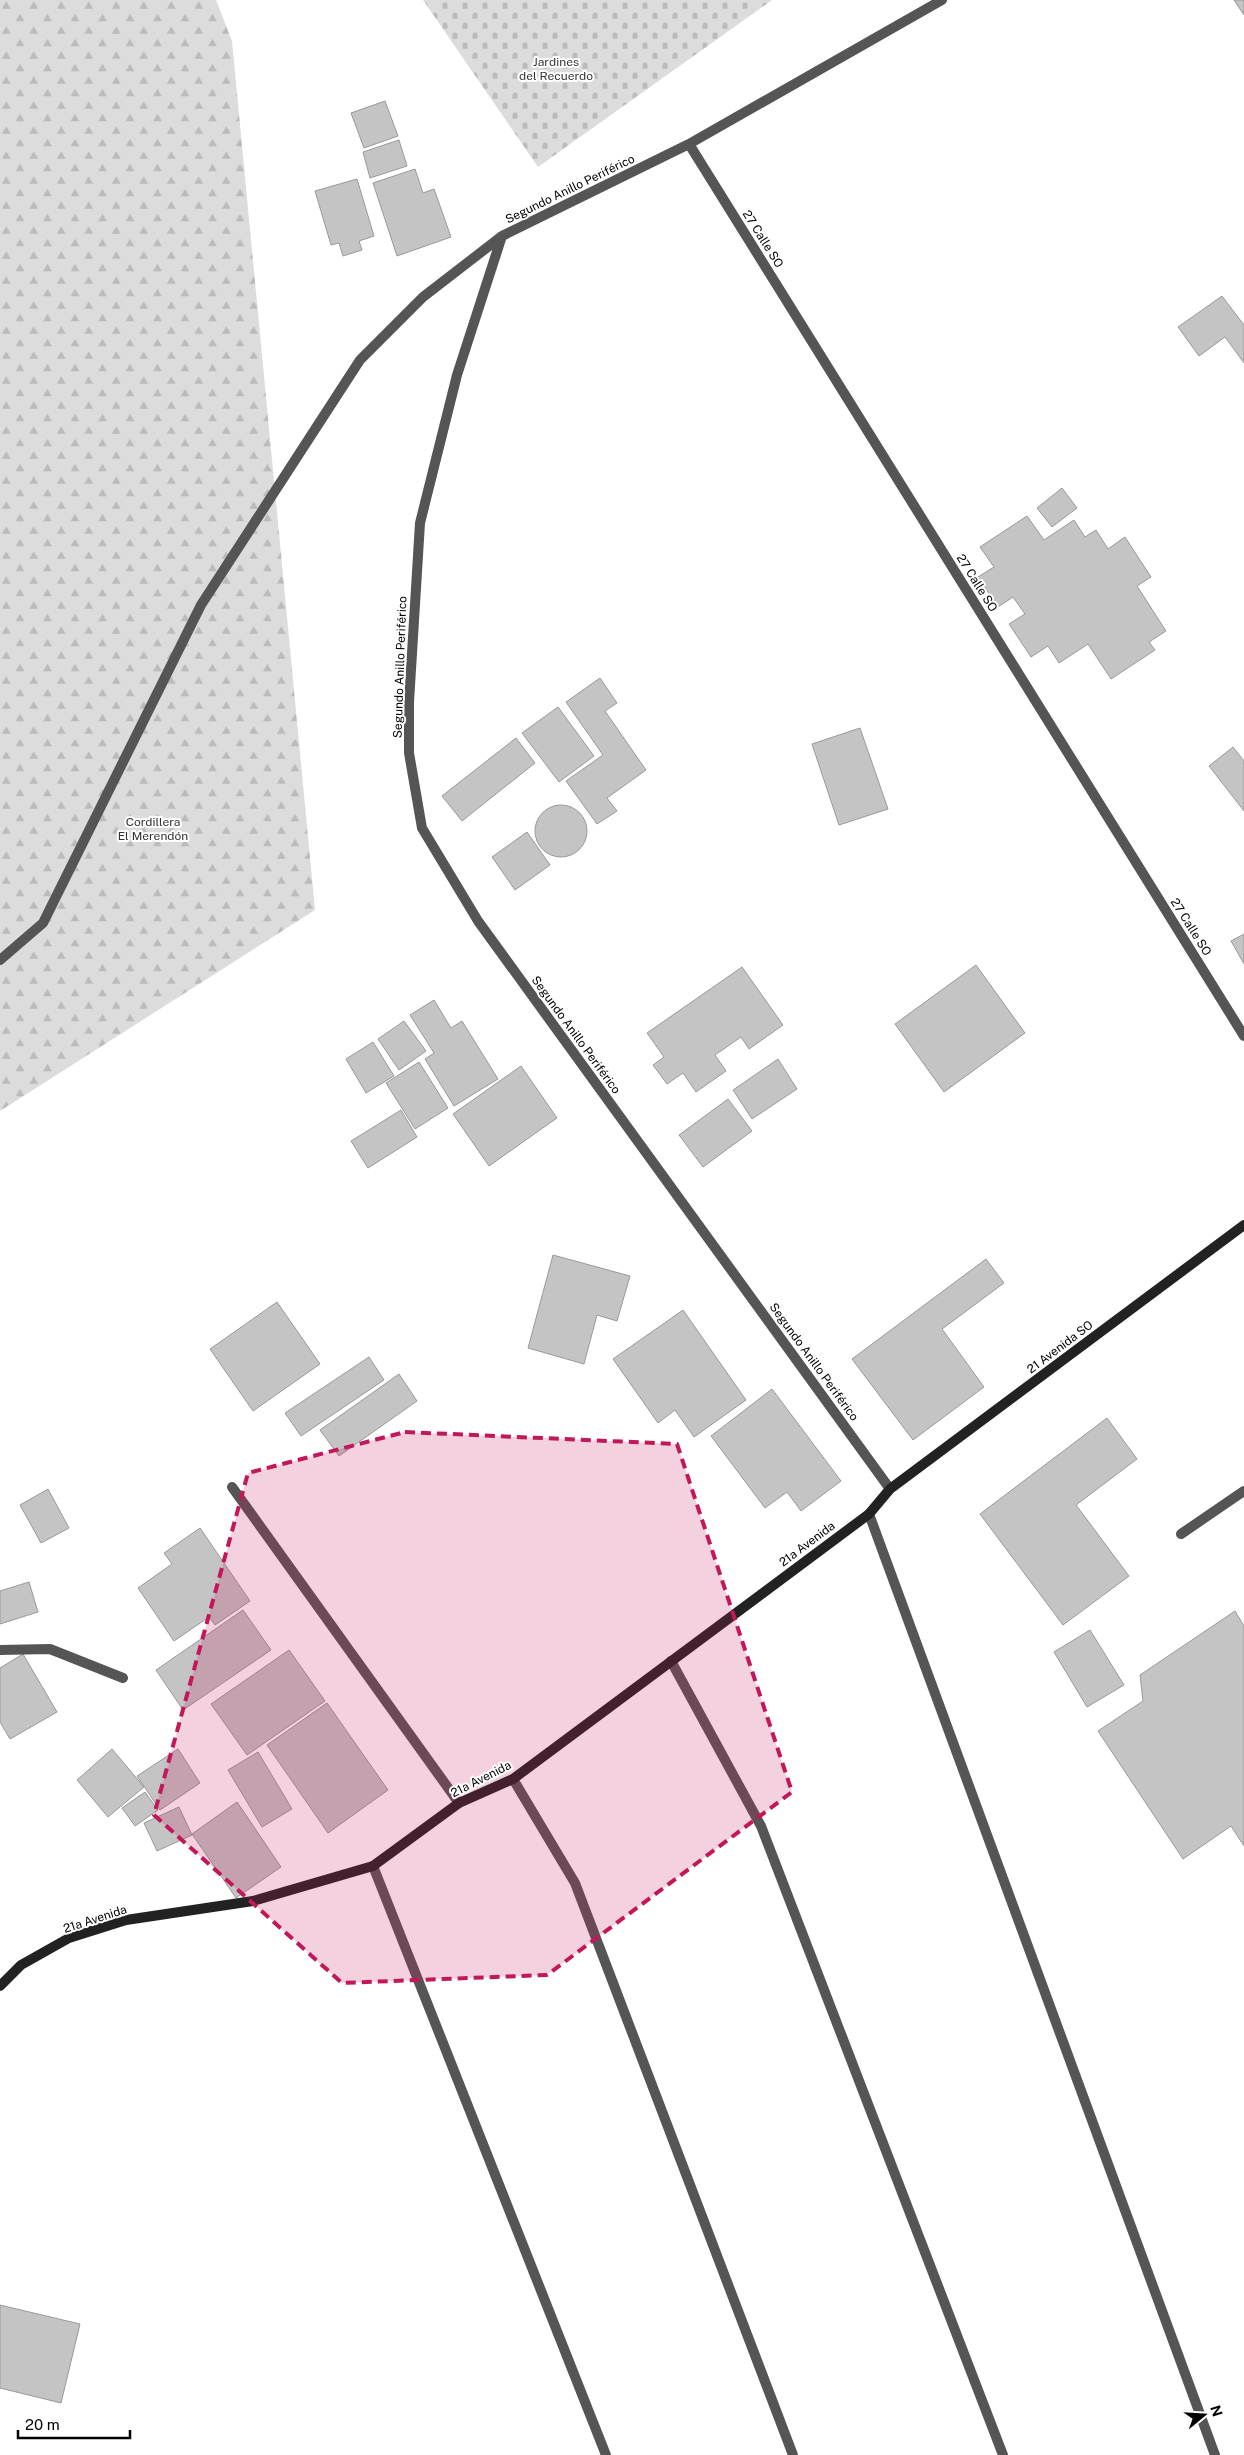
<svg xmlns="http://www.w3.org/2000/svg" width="1244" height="2455" viewBox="0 0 1244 2455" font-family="'Public Sans',sans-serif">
  <defs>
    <pattern id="forest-firs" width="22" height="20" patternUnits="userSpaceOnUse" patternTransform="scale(1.25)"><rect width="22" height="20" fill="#dcdcdc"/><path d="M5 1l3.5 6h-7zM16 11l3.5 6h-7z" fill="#bbb"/></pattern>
    <pattern id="cemetery-stones" width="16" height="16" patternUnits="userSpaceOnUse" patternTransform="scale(1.25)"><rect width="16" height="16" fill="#dcdcdc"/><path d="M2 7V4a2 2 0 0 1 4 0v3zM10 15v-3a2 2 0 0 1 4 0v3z" fill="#bbb"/></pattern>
  </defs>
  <rect width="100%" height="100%" fill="#fff"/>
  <path fill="url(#forest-firs)" d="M0 0H216L232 41 315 910 0 1111Z"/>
  <path fill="url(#cemetery-stones)" d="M423 0H772L538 167Z"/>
  <path fill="#c4c4c4" stroke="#999" d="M1234 0H1244V15Z
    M385 101 398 136 364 148 351 113Z
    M399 140 407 166 370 178 363 152Z
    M415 169 423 193 434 189 451 237 397 256 373 183Z
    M357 179 374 236 359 241 362 250 343 256 339 243 331 245 315 191Z
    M1222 296 1244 325V363L1225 337 1199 356 1178 327Z
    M1062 488 1077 508 1052 527 1037 508Z
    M1027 516 1044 540 1074 520 1085 537 1096 530 1108 549 1125 537 1151 577 1137 586 1166 631 1149 642 1155 650 1111 679 1088 644 1059 663 1048 646 1031 657 1009 624 1025 614 1013 597 998 607 978 577 994 567 980 547Z
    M600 678 617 703 605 711 646 770 607 798 617 811 597 824 566 781 603 755 566 702Z
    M558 707 594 756 559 782 522 733Z
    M860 728 888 809 839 825 812 744Z
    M516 738 535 763 462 821 442 796Z
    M1233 747 1244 761V811L1209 766Z
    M535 831a26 26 0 1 1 52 0a26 26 0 1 1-52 0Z
    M527 832 550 865 515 890 492 857Z
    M1244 934V964L1231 941Z
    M976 965 1025 1033 944 1092 895 1024Z
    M742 967 783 1025 749 1049 741 1037 715 1055 726 1071 696 1092 683 1073 667 1084 653 1065 664 1057 647 1033Z
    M434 1000 451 1028 462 1021 498 1079 454 1106 425 1059 434 1053 410 1015Z
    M404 1021 426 1051 399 1070 378 1039Z
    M373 1042 394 1076 366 1093 346 1059Z
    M778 1059 797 1089 752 1119 733 1090Z
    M419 1062 448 1108 415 1129 386 1083Z
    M521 1066 557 1118 489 1166 453 1114Z
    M728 1099 752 1131 703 1167 679 1135Z
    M401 1110 417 1137 368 1168 351 1141Z
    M553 1255 630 1276 617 1321 597 1315 584 1364 528 1348Z
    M986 1259 1004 1283 942 1329 984 1387 913 1440 852 1359Z
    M277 1302 320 1364 253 1411 210 1349Z
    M683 1310 746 1400 694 1437 675 1410 658 1423 613 1359Z
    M369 1357 384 1380 301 1436 285 1413Z
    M399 1374 417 1401 339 1456 320 1430Z
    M772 1389 841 1481 801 1511 787 1492 765 1508 711 1436Z
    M1107 1418 1137 1459 1076 1505 1129 1576 1063 1625 980 1514Z
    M48 1489 69 1528 41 1543 20 1505Z
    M200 1528 250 1601 215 1625 209 1617 174 1641 138 1588 172 1564 164 1553Z
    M29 1582 38 1612 0 1624V1591Z
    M243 1610 271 1650 183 1710 156 1670Z
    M1235 1611 1244 1626V1846L1231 1826 1183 1859 1098 1731 1143 1701 1140 1675Z
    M1090 1630 1124 1685 1087 1707 1054 1652Z
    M289 1650 325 1701 247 1755 211 1704Z
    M23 1654 57 1712 10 1739 0 1722V1668Z
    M327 1703 388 1790 328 1833 267 1745Z
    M112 1749 144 1787 108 1817 77 1780Z
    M178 1749 200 1783 160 1810 137 1776Z
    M258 1752 292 1809 262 1827 228 1770Z
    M145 1792 158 1810 135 1826 122 1808Z
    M237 1802 281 1867 236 1898 192 1834Z
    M179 1807 192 1835 157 1851 144 1823Z
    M0 2305 80 2324 61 2403 0 2388Z"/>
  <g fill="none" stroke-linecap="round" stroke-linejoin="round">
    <path stroke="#555" stroke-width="10" d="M869 1514 1215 2455
      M1181 1534 1244 1491
      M0 1650 50 1649 123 1678
      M671 1661 761 1826 1003 2455
      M513 1779 575 1883 793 2455
      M373 1866 606 2455"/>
    <path stroke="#555" stroke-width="10" d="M689 144 1244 1036
      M502 236 457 375 420 523 409 702V753L422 828 478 921 890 1489
      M0 960 43 923 201 605 360 360 423 297 502 236 689 144 942 0
      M232 1487 459 1803"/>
    <path stroke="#222" stroke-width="10" d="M0 1986 21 1965 69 1938 126 1920 253 1901 373 1866 459 1803 513 1779 869 1514 890 1489 1244 1225"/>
  </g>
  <path fill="#c2185b" fill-opacity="0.2" stroke="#c2185b" stroke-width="4" stroke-dasharray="10 6" stroke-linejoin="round" d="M405 1432 677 1444 792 1792 547 1975 342 1983 154 1815 248 1473Z"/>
  <g text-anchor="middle" stroke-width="4" stroke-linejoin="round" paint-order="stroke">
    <g font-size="12" fill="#333" stroke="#fff">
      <text x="556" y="66">Jardines<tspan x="556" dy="14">del Recuerdo</tspan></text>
      <text x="153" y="826">Cordillera<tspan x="153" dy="14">El Merendón</tspan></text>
    </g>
    <g font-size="12" fill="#000" stroke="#fff">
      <text transform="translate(570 189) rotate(-26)" y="4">Segundo Anillo Periférico</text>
      <text transform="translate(763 239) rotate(58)" y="4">27 Calle SO</text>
      <text transform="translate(977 583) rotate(58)" y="4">27 Calle SO</text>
      <text transform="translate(400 667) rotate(-88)" y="4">Segundo Anillo Periférico</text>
      <text transform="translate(1191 927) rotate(58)" y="4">27 Calle SO</text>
      <text transform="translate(576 1035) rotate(54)" y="4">Segundo Anillo Periférico</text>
      <text transform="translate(1060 1347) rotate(-37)" y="4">21 Avenida SO</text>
      <text transform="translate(814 1362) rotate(54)" y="4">Segundo Anillo Periférico</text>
      <text transform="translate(807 1544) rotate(-37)" y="4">21a Avenida</text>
      <text transform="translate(481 1779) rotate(-27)" y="4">21a Avenida</text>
      <text transform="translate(95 1919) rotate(-18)" y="4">21a Avenida</text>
    </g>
  </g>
  <g transform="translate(1204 2415) rotate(72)" stroke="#ffffff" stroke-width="4" paint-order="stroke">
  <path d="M0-4L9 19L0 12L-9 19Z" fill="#000000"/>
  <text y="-8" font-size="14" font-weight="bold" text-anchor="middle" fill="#000000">N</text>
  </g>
  <path d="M18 2430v8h112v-8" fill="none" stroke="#000000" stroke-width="2.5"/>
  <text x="25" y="2430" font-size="15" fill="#000000" stroke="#ffffff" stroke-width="4" paint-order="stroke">20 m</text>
</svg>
